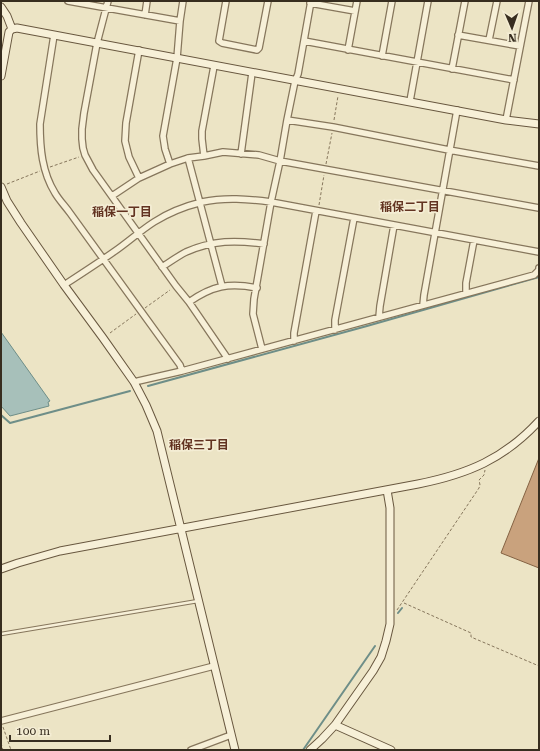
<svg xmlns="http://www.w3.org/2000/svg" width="540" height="751" viewBox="0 0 540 751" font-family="'Roboto Serif','Noto Sans JP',serif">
  <rect width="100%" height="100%" fill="#ece4c5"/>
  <path fill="#a7c0ba" stroke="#6e8e88" d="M1 332 50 401 48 402 49 406 10 416 1 406Z"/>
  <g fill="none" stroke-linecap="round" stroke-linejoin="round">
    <path stroke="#6e8e88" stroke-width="2" d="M148 386 367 326 539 277
      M1 415 10 423 130 391
      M398 613 402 608
      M303 750 375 646"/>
  </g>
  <path fill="#c9a27d" stroke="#846243" d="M539 458V568L501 553Z"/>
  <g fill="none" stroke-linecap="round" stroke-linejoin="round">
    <defs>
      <path id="lane" d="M1 634 198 601"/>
      <path id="street" d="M68 1 180 21
        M108 1 97 43 84 113 82 129V139L83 148 85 155 93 170 176 286 189 302 228 359
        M226 1 219 41 222 43 257 50 259 48 268 1
        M310 3 355 11
        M145 15 147 1
        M54 35 40 124C40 148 42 172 55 193 59 200 65 206 70 213L180 365 182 371
        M458 35 520 46
        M489 40 497 1
        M304 41 514 80
        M139 50 126 123 125 141 129 157 139 178
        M348 50 357 1
        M382 56 392 1
        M452 69 465 1
        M410 101 428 1
        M287 120 333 127 449 150 539 166
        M506 120 529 1
        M241 154 252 73
        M204 156 202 139V131L214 66
        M188 158 222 286
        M170 164 165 149 163 136 177 58 180 21 183 1
        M112 196 139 178 170 164 188 158 204 156 223 152 259 155 280 161 539 208
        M162 267C170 262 178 256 186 252 213 240 236 240 264 244
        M64 285C81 274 98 263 115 251 128 242 140 231 154 222 168 213 186 206 202 202 225 197 248 199 271 202L539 252
        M466 293V283L474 240
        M189 302C212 286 229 282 257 288
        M423 305 424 295 457 110
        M379 317 380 306 394 225
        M335 330V320L354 218
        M294 341V333L316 211
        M262 349 253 314 254 299 271 202 280 161 287 120 295 81 298 74 311 1
        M134 382 182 371 534 275 539 270V268
        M1 721 214 666
        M191 750 231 735"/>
      <path id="secondary" d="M1 7 7 16 12 29
        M1 76 9 32 12 29 17 28 506 120 539 124
        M1 187 7 201 21 223 64 285 103 338 134 382 146 405 157 431 235 750
        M1 569 18 563 60 551 418 484C468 474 504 459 539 421
        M335 725 391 750
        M310 750 322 739 335 725 373 671 381 657 386 641 390 624V508L387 490"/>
    </defs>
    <use href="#lane" stroke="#86765c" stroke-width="4.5"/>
    <use href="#street" stroke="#86765c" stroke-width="8"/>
    <use href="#secondary" stroke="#68573f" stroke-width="9"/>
    <path stroke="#86765c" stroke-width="1" stroke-dasharray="3 2" stroke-linecap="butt" d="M334 120 338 96
      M326 164 332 133
      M50 167 79 157
      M7 184 40 171
      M319 205 324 175
      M145 308 170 290
      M110 333 136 314
      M404 603 471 633V637L539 666
      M397 610 479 488 480 485 479 480 484 475 485 470
      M3 727 11 750
      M1 743 3 750"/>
    <use href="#lane" stroke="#f7f0d8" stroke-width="2.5"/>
    <use href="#street" stroke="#f7f0d8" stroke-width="5.5"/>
    <use href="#secondary" stroke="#f7f0d8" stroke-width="7"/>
  </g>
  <g text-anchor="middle" stroke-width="3.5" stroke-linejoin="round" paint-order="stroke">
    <g font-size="12" font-weight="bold" fill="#623321" stroke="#f4edd4">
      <text x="410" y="211">稲保二丁目</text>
      <text x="122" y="216">稲保一丁目</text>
      <text x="199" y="449">稲保三丁目</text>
    </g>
  </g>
  <rect width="540" height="751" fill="none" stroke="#372d1f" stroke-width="4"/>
  <g transform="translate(512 28) rotate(178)" stroke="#f4edd4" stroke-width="3" paint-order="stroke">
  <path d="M0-3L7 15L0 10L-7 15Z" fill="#372d1f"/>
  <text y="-6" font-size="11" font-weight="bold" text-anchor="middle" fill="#372d1f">N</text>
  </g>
  <path d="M10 735v6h100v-6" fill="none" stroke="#372d1f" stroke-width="2"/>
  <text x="16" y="735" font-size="12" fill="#372d1f" stroke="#f4edd4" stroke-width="3" paint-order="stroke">100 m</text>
</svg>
